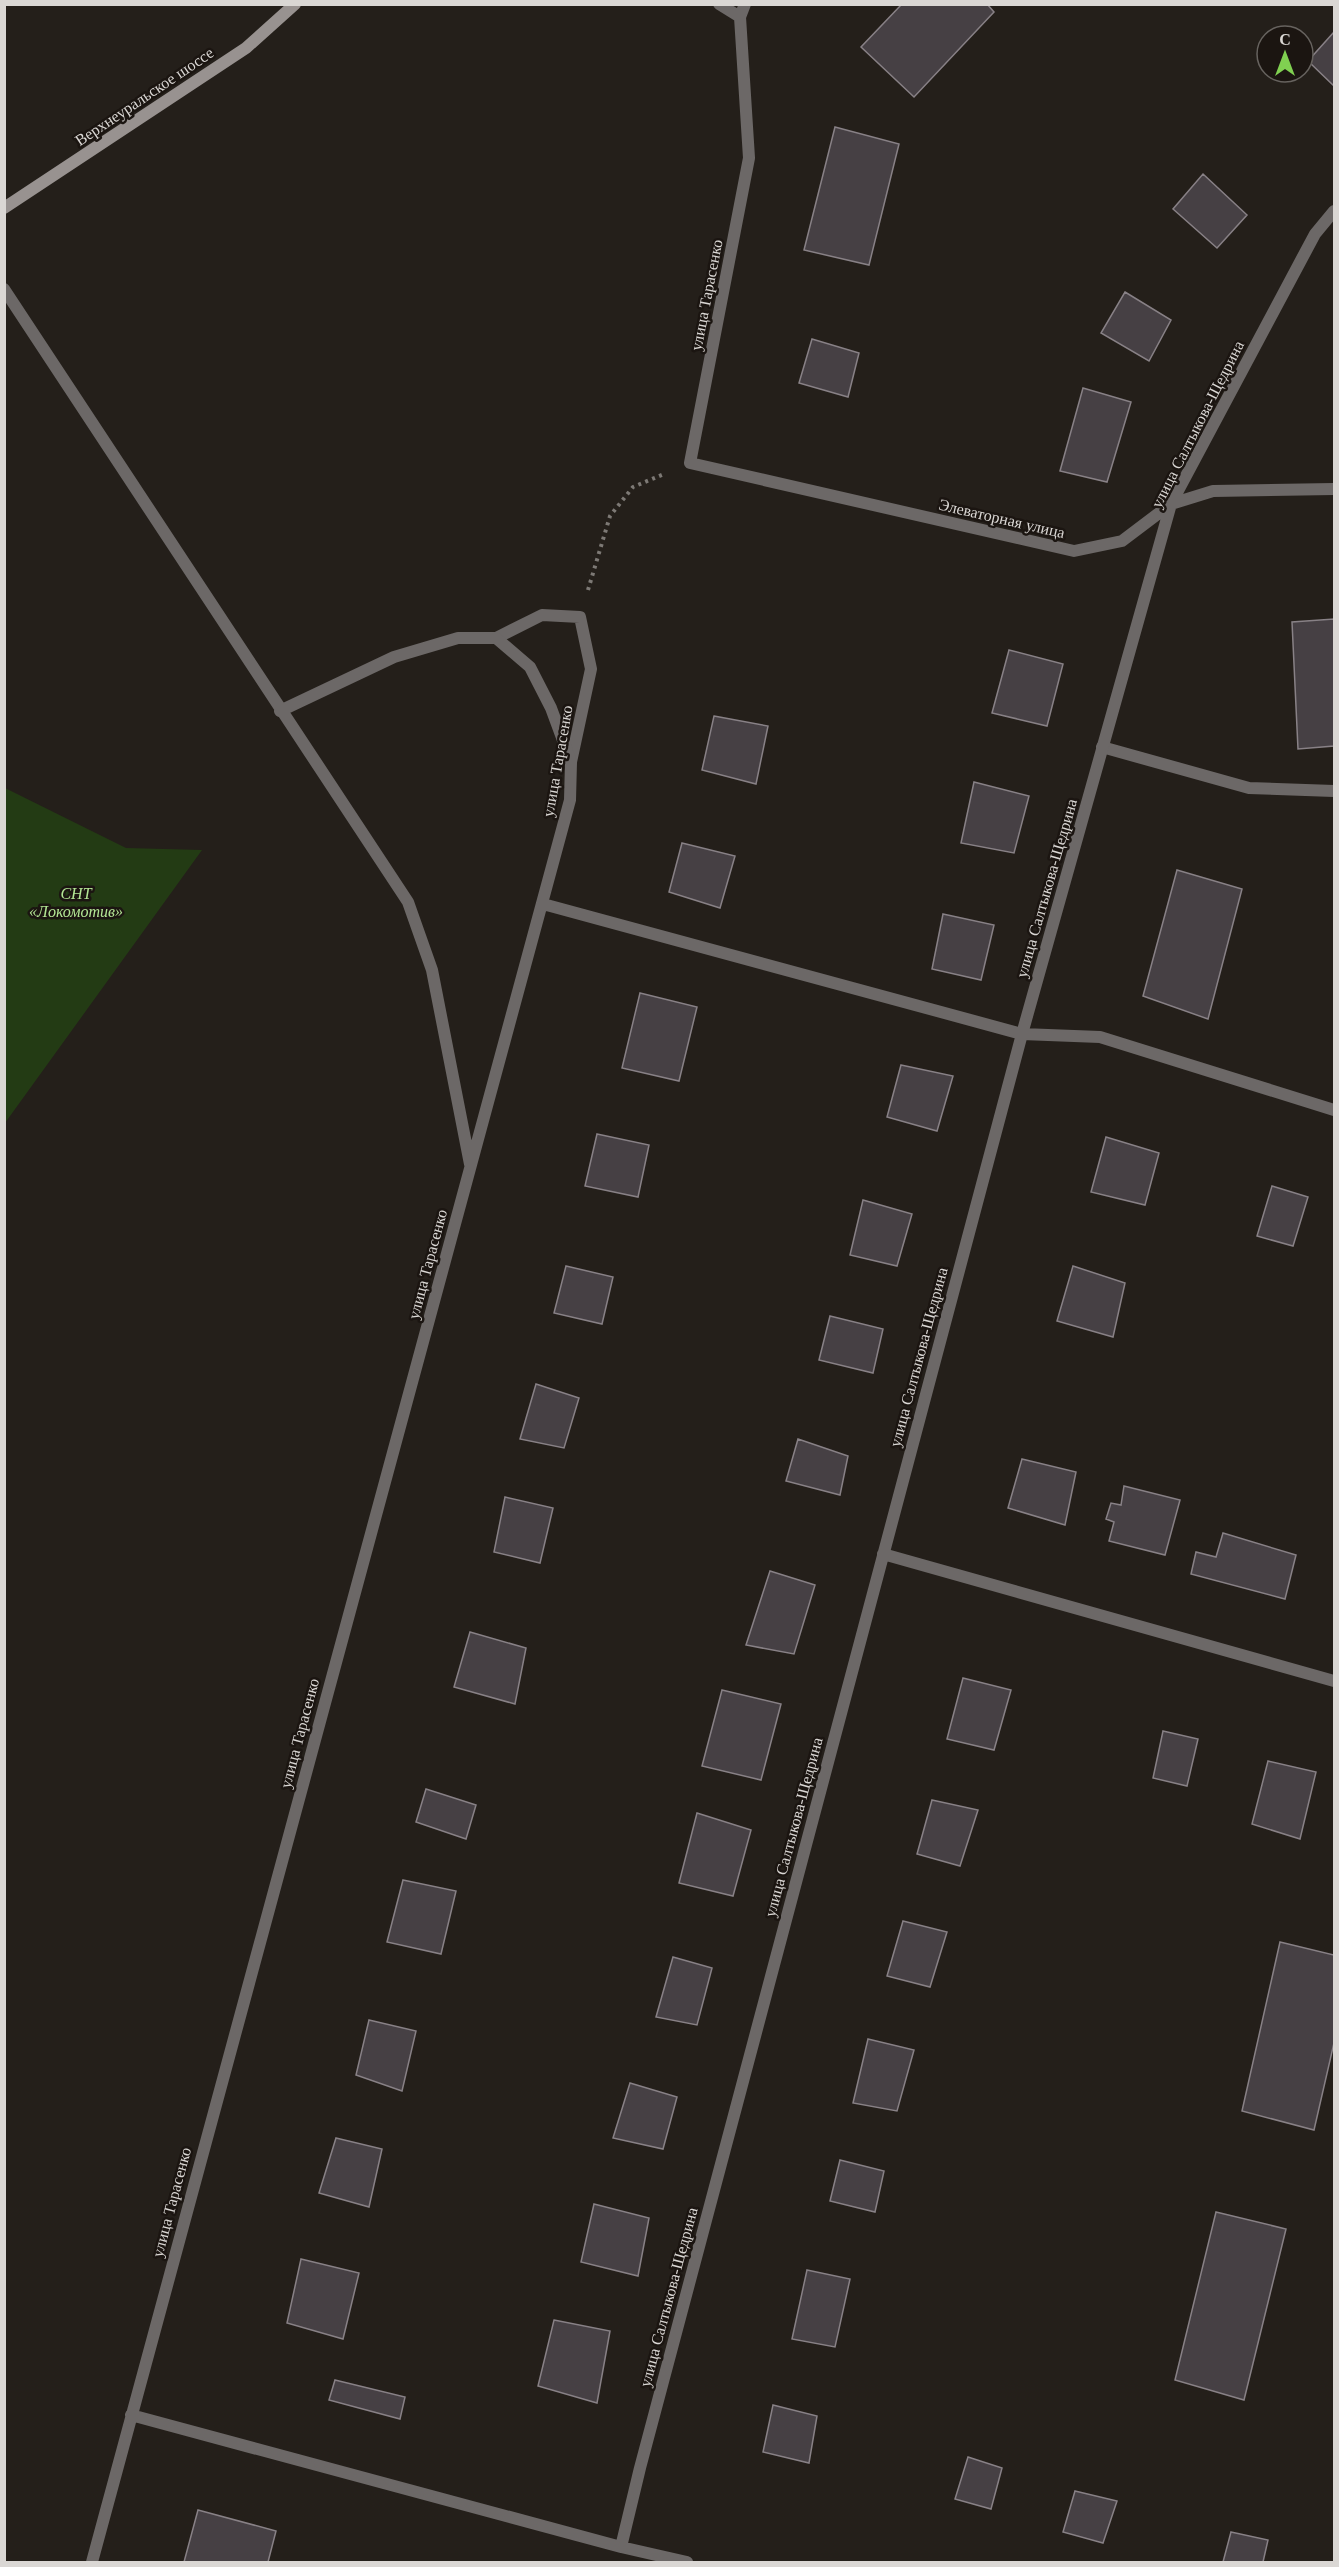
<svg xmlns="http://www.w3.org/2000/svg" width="1339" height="2567" viewBox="0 0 1339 2567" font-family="'Times New Roman',serif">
  <rect width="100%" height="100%" fill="#241f1a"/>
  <path fill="#233b14" d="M5 788 126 848 202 850 5 1123Z"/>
  <path fill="#464044" stroke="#888186" stroke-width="1.5" d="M902 4H987L994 12 914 97 861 47Z
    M1334 32V86L1308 61Z
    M835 127 899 144 869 265 804 250Z
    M1203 174 1247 215 1217 248 1173 209Z
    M1125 292 1171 320 1149 361 1101 333Z
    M812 339 859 353 848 397 799 383Z
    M1083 388 1131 402 1107 482 1060 471Z
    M1334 619V746L1298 749 1292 622Z
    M1009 650 1063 664 1047 726 992 713Z
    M714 716 768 726 756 784 702 770Z
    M974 782 1029 796 1014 853 961 843Z
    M682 843 735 856 720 908 669 892Z
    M1177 870 1242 889 1208 1019 1143 996Z
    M943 914 994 925 981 980 932 969Z
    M640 993 697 1007 679 1081 622 1068Z
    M901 1065 953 1076 937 1131 887 1117Z
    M597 1134 649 1145 638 1197 585 1186Z
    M1106 1137 1159 1153 1145 1205 1091 1192Z
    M1272 1186 1308 1197 1293 1246 1257 1236Z
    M863 1200 912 1214 897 1266 850 1255Z
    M566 1266 613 1277 602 1324 554 1313Z
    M1073 1266 1125 1283 1113 1337 1057 1321Z
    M830 1316 883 1329 873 1373 819 1360Z
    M536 1384 579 1398 564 1448 520 1439Z
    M798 1439 848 1456 840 1495 786 1481Z
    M1022 1459 1076 1472 1065 1525 1008 1508Z
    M1124 1486 1180 1500 1165 1555 1109 1541 1114 1522 1106 1519 1111 1503 1121 1505Z
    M505 1497 553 1508 540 1563 494 1552Z
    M1223 1533 1296 1555 1285 1599 1191 1574 1196 1552 1216 1557Z
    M770 1571 815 1585 794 1654 746 1645Z
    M470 1632 526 1648 515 1704 454 1687Z
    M963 1678 1011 1690 994 1750 947 1739Z
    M722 1690 781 1704 761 1780 702 1766Z
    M1163 1731 1198 1739 1187 1786 1153 1778Z
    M1268 1761 1316 1772 1300 1839 1252 1824Z
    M426 1789 476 1805 466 1839 416 1822Z
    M932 1800 978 1810 960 1866 917 1854Z
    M697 1813 751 1830 733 1896 679 1883Z
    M403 1880 456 1891 441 1954 387 1942Z
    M903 1921 947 1932 930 1987 887 1976Z
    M1280 1942 1334 1955V2043L1314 2130 1242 2111Z
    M673 1957 712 1968 697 2025 656 2017Z
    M369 2020 416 2031 402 2091 356 2075Z
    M868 2039 914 2050 897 2111 853 2103Z
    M630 2083 677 2097 663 2149 613 2138Z
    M336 2138 382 2149 369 2207 319 2193Z
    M840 2160 884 2171 875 2212 830 2201Z
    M594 2204 649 2218 638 2276 581 2262Z
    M1216 2212 1286 2229 1244 2400 1175 2380Z
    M301 2259 359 2273 343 2339 287 2323Z
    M807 2270 850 2279 835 2347 792 2339Z
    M554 2320 610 2331 597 2403 538 2386Z
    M335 2380 405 2397 400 2419 329 2400Z
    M773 2405 817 2416 809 2463 763 2452Z
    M968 2457 1002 2468 991 2509 955 2499Z
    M1075 2491 1117 2501 1103 2543 1063 2532Z
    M198 2510 276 2531 268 2562H184Z
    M1231 2532 1268 2540 1263 2562H1223Z"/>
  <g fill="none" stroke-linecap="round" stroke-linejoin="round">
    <path stroke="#7d7975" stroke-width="4" stroke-dasharray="3 4.5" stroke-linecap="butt" d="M588 590 610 516 633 487 664 474"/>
    <path stroke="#6c6867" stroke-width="12" d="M496 638 542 615 580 617 591 669 571 762
      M1102 747 1249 788 1334 791"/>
    <path stroke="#6c6867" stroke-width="12" d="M719 4 740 17
      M745 4 740 17 749 158 690 463 1074 551 1122 541 1171 504 1213 491 1334 489
      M4 289 408 902 432 970 470 1164
      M543 904 1022 1034 1100 1037 1334 1110
      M883 1554 1334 1681
      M131 2415 621 2547 687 2562
      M621 2547 640 2468 1022 1034 1171 504 1315 234 1334 211
      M92 2562 570 800 571 762 551 708 530 667 496 638H458L394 657 280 711"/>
    <path stroke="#989290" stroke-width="12" d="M4 208 246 48 295 4"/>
  </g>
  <g text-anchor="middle" stroke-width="5" stroke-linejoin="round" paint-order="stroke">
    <g font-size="16" fill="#dad7d4" stroke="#1b1511">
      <text transform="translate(144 96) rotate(-34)" y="6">Верхнеуральское шоссе</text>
      <text transform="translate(706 295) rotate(-79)" y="6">улица Тарасенко</text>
      <text transform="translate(1197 424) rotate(-63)" y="6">улица Салтыкова-Щедрина</text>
      <text transform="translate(1002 518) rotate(13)" y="6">Элеваторная улица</text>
      <text transform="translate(557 761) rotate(-80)" y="6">улица Тарасенко</text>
      <text transform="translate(1046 888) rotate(-74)" y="6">улица Салтыкова-Щедрина</text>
      <text transform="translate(427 1264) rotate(-75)" y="6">улица Тарасенко</text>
      <text transform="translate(918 1357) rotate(-75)" y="6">улица Салтыкова-Щедрина</text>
      <text transform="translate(299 1733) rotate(-75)" y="6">улица Тарасенко</text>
      <text transform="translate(793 1827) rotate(-75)" y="6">улица Салтыкова-Щедрина</text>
      <text transform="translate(171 2202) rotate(-75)" y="6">улица Тарасенко</text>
      <text transform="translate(668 2297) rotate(-75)" y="6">улица Салтыкова-Щедрина</text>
    </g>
    <g font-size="16" font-style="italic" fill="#b3e694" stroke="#1b1511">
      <text x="76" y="899">СНТ<tspan x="76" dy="18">«Локомотив»</tspan></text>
    </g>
  </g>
  <rect width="1339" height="2567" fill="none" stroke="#dad7d4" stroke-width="12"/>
  <g transform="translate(1285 54)"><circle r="28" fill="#1b1511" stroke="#67635f" stroke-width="1.5"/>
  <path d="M0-4.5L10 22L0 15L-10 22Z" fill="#80d051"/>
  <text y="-9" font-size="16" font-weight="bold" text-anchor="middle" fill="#dad7d4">С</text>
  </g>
</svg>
